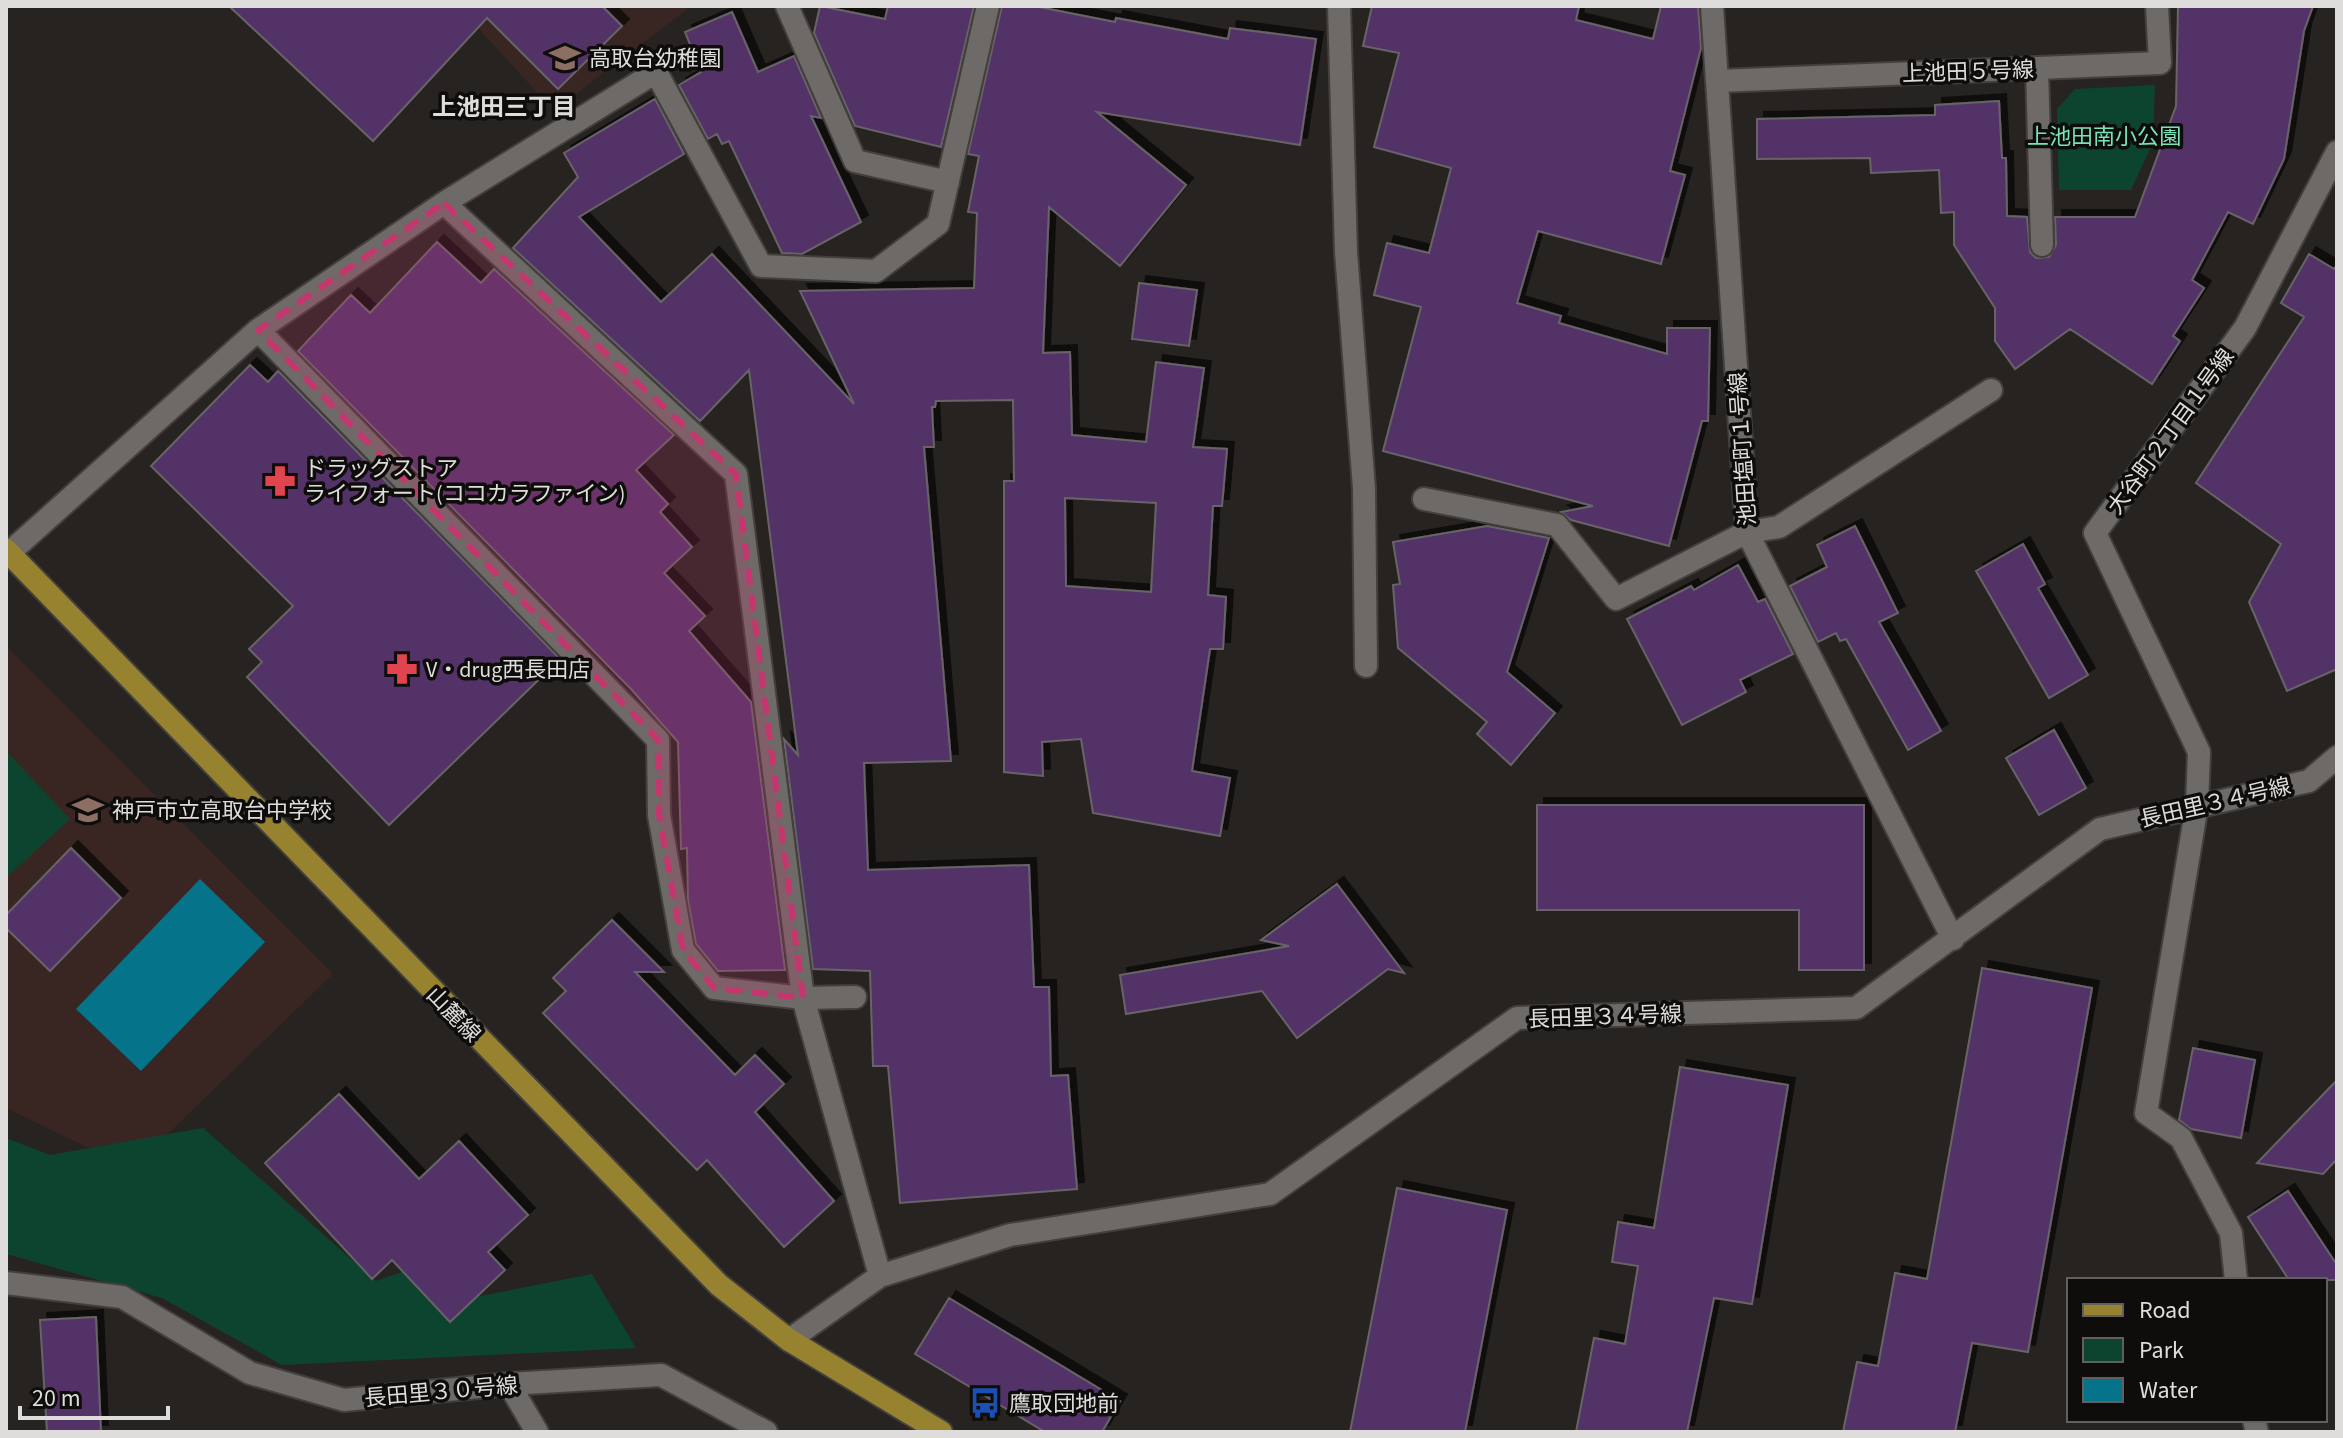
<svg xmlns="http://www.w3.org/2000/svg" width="2343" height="1438" viewBox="0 0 2343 1438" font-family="'Source Sans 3','Noto Sans JP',sans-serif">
  <defs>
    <filter id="shadow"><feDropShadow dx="7" dy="-7" stdDeviation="0" flood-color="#0009"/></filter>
  </defs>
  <rect width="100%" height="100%" fill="#272321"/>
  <path fill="#392623" d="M458 6H691L554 111Z
    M6 646 333 974 146 1155H103L6 1108Z"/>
  <path fill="#0d4430" d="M2155 85 2153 142 2131 190H2059L2057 109 2075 89Z
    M6 751 70 819 6 878Z
    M203 1128 376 1281 439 1259 470 1298 592 1274 636 1348 282 1365 162 1298 6 1254V1138L50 1155Z"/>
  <path fill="#05748a" d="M200 879 265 942 141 1071 76 1009Z"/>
  <path fill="#523367" stroke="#676468" stroke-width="2" fill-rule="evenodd" filter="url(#shadow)" d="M229 6H602L622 26 558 89 487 18 373 141Z
    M820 6 885 19 888 6H974L941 147 855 126 814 33Z
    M1002 6H1034L1115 22 1116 18 1228 39 1230 28 1316 39 1300 145 1097 112 1186 185 1120 266 1049 207 1043 353 1070 352 1072 435 1146 442 1156 362 1204 368 1193 447 1227 449 1222 506H1213L1208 595 1226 597 1223 649H1210L1192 771 1230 778 1220 836 1093 813 1081 739 1042 742 1043 776 1004 772V481H1014L1013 400 936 401 935 407H932L934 447H924L951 761 864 763 868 870 1029 865 1034 987H1049L1051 1076 1068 1075 1077 1189 900 1203 888 1066H873L870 971 813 969 784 739 798 755 749 370 700 421 513 248 578 177 564 153 655 99 684 154 579 217 661 302 712 254 854 404 800 291 974 288 977 213 968 212 979 156 968 154ZM1065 498 1156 503 1151 592 1066 586Z
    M1372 6H1579L1576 20 1653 39 1661 6H1698L1701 48 1670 171 1685 175 1661 264 1538 231 1517 303 1561 316 1559 323 1667 354V328H1710L1708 421H1702L1669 546 1571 520 1561 512 1593 506 1383 451 1421 307 1374 295 1387 243 1429 253 1451 168 1374 147 1399 53 1363 46Z
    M2178 6H2313L2304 31 2284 159 2253 224 2228 212 2192 280 2204 288 2173 336 2180 341 2152 384 2070 329 2015 369 1995 341V308L1954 245V212L1941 213 1939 170 1871 173 1870 158 1757 159V119L1935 115V105L1999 101 2002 158H2006L2007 216 2027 217 2030 252 2036 258 2049 257 2056 245 2055 217H2135L2176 106Z
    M732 12 758 72 794 56 821 118 811 116 861 222 802 254 782 253 729 141 722 144 717 134 708 139 679 85 701 72 685 32Z
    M437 242 481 283 494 269 674 435 636 470 668 504 660 512 692 547 664 573 705 616 689 631 751 702 785 970 718 971 696 944 688 900 687 848 681 849 678 742 631 689 298 351 351 295 370 313Z
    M2309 254 2334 269 2337 265V669L2287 691 2249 602 2281 544 2196 483 2304 317 2281 303Z
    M1139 283 1197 290 1189 346 1132 339Z
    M250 365 268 382 278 371 560 659 389 825 247 677 262 662 249 649 293 606 151 466Z
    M1487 526 1549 538 1507 672 1555 713 1511 765 1477 734 1487 722 1398 648 1393 585 1400 584 1393 542Z
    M1855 526 1898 613 1879 622 1941 731 1908 750 1846 639 1840 641 1836 633 1818 642 1790 586 1827 567 1817 545Z
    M2023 544 2045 584 2038 588 2088 675 2049 698 1976 571Z
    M1738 565 1758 602 1765 599 1793 654 1740 680 1746 692 1682 725 1627 619 1691 586 1694 590Z
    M2054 730 2086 788 2039 815 2006 758Z
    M1537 805H1864V970H1799V910H1537Z
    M71 848 121 898 50 971 6 928V915Z
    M1337 884 1404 973 1388 969 1297 1038 1262 991 1126 1014 1120 975 1289 946 1261 940Z
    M612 920 664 972H635L735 1075 755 1055 784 1084 755 1112 834 1201 784 1247 707 1160 697 1170 543 1013 566 991 553 978Z
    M1982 968 2092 988 2028 1352 1972 1343 1955 1432H1843L1857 1362 1878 1366 1895 1273 1927 1279Z
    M2193 1048 2255 1060 2241 1138 2191 1129 2179 1120Z
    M1680 1067 1788 1085 1752 1304 1714 1298 1687 1432H1576L1594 1338 1625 1344 1638 1266 1612 1262 1618 1222 1654 1228Z
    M2337 1080V1159L2323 1174 2257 1163Z
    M339 1094 419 1179 459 1141 528 1215 488 1252 505 1270 450 1322 392 1260 372 1279 265 1163Z
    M1397 1188 1507 1210 1465 1432H1350Z
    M2288 1191 2337 1265V1280H2289L2248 1217Z
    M949 1298 1120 1401 1102 1432H1045L915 1354Z
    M96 1317 101 1432H47L40 1320Z"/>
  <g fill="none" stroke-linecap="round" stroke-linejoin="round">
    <defs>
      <path id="minor" d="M787 6 855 161 948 182
        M1339 6 1346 252 1364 488 1366 666
        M1712 6 1747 532 1953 939
        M2037 68 2042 245
        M1719 81 2160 63 2157 6
        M444 203 736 474 803 998 880 1276
        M258 330 658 740 659 815 683 950 714 988 803 998 855 997
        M1424 499 1557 525 1616 599 1747 532 1779 527 1991 390
        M9 553 258 330 444 203 656 72 761 266 876 271 938 224 988 6
        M2236 1280 2231 1233 2181 1138 2146 1113 2197 805 2199 752 2095 533 2245 328 2337 152
        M6 1283 122 1297 250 1373 344 1400 509 1384 661 1375 766 1432
        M789 1340 880 1276 1010 1235 1270 1194 1517 1018 1856 1008 2100 829 2309 781 2337 757
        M509 1384 537 1432
        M2254 1420 2257 1432"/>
      <path id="primary" d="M6 550 719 1285 789 1340 941 1432"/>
    </defs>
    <use href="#minor" stroke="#423f3c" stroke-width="26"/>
    <use href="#primary" stroke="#423f3c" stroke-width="26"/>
    <use href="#minor" stroke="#6e6a67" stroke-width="22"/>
    <use href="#primary" stroke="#97832f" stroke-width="22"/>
  </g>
  <path fill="#c6366e" fill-opacity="0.2" stroke="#c6366e" stroke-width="6" stroke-dasharray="16 10" stroke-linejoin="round" d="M444 203 736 474 803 998 714 988 683 950 659 815 658 740 258 330Z"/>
  <defs>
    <symbol id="school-bare" viewBox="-9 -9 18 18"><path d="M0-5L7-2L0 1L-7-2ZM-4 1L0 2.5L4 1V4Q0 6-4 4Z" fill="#8d6e63" stroke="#0e0d0c" stroke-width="2.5" paint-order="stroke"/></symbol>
    <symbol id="pharmacy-bare" viewBox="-9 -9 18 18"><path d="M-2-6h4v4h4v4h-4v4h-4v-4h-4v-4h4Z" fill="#e0444e" stroke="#0e0d0c" stroke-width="2.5" paint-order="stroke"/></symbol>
    <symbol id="bus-bare" viewBox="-9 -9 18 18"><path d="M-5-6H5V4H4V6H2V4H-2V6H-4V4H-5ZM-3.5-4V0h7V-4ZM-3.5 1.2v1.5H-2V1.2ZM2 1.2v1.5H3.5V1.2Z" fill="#1a4fb4" stroke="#0e0d0c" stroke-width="2.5" paint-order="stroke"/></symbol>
  </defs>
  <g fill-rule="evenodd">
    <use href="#school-bare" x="543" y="36" width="44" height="44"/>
    <use href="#pharmacy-bare" x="258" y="459" width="44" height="44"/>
    <use href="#pharmacy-bare" x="380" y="647" width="44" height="44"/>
    <use href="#school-bare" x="66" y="788" width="44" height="44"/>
    <use href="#bus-bare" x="963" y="1381" width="44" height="44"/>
  </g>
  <g text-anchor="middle" stroke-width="7" stroke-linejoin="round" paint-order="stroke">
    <g font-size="22" fill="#dfdddb" stroke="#0e0d0c" text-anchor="start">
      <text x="589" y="66">高取台幼稚園</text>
      <text x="304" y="476">ドラッグストア<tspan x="304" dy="25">ライフォート(ココカラファイン)</tspan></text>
      <text x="426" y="677">V・drug西長田店</text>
      <text x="112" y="818">神戸市立高取台中学校</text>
      <text x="1009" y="1411">鷹取団地前</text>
    </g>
    <g font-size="22" fill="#dfdddb" stroke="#0e0d0c">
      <text transform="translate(1968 71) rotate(-2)" y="8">上池田５号線</text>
      <text transform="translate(2170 431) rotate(-54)" y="8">大谷町２丁目１号線</text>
      <text transform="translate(1742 449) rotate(-94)" y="8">池田塩町１号線</text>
      <text transform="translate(2215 802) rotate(-13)" y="8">長田里３４号線</text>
      <text transform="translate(454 1014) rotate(46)" y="8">山麓線</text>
      <text transform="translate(1605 1016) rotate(-2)" y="8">長田里３４号線</text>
      <text transform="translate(441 1391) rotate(-5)" y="8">長田里３０号線</text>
    </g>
    <g font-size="22" fill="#77e4b6" stroke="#0e0d0c">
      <text x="2104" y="144">上池田南小公園</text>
    </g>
    <g font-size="24" font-weight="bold" fill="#dfdddb" stroke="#0e0d0c">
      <text x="504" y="115">上池田三丁目</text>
    </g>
  </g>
  <rect width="2343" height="1438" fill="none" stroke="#dfdddb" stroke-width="16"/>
  <rect x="2067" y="1278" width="260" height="144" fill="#0e0d0c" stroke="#62605f" stroke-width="2"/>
  <rect x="2083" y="1304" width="40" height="12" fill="#97832f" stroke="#62605f" stroke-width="2"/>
  <text x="2139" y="1318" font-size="24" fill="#dfdddb">Road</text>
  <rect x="2083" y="1338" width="40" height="24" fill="#0d4430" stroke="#62605f" stroke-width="2"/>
  <text x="2139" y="1358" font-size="24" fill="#dfdddb">Park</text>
  <rect x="2083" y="1378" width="40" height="24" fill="#05748a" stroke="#62605f" stroke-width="2"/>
  <text x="2139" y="1398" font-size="24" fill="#dfdddb">Water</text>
  <path d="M20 1406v12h148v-12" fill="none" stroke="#dfdddb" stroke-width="4"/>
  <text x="32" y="1406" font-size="24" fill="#dfdddb" stroke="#0e0d0c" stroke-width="6" paint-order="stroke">20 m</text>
</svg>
